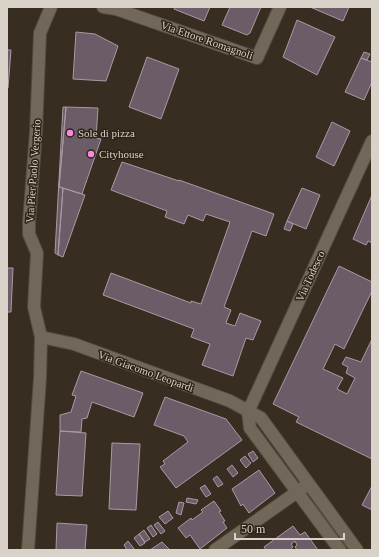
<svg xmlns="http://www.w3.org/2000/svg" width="379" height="557" viewBox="0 0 379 557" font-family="Georgia,serif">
  <rect width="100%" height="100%" fill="#372e21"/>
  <path fill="#6b5c67" stroke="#aa99a5" d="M175 7H210L204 21 174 9Z
    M230 7H261L250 33 247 35 222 25Z
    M310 7H349L343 21Z
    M297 20 335 37 317 75 283 57Z
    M76 32 95 34 118 46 106 81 73 79Z
    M7 50H11L8 88 7 87Z
    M364 52 370 54 367 60 361 58Z
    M147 57 179 69 161 119 129 107Z
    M361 58 372 62V82L364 100 345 92Z
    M63 107H66L59 187 63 188 58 255 55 253Z
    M66 107 98 108 96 138 101 139 82 194 59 187Z
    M332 122 350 131 334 166 316 157Z
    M122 162 179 181V180L274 214 266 236 252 231 224 307 231 310 226 323 235 326 240 313 261 321 253 340 246 338 233 376 202 365 210 344 191 337 194 329 103 295 111 273 191 303V301L201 304 230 222 206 214 203 221 188 215 184 224 165 217 167 211 111 190Z
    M63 188 85 195 63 257 58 255Z
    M302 188 320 195 306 229 287 221Z
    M372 195V243L368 241 366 245 353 239Z
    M287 221 293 224 290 231 284 229Z
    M339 266 372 282V291L344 349 335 344 323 369 343 378 337 389 347 394 355 378 346 373 348 367 342 364 346 357 361 362 372 339V459L296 422 299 417 273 404Z
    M7 268H13L11 312H7Z
    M81 371 143 393 134 417 92 402 87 418 82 419 81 432 60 431V415L71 412 76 396 72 395Z
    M165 397 226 419 242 440 176 488 160 467 165 464 163 461 188 442 184 436 154 425Z
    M60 431 86 433 82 496 56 495Z
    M112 443 140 444 136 510 109 509Z
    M253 451 258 458 253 462 248 454Z
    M245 456 251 463 246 468 240 460Z
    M232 465 238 473 233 477 227 469Z
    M259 470 275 493 249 513 243 504 241 506 232 489Z
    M217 476 223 484 218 487 213 479Z
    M205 485 211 494 206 497 200 488Z
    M372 486V510L362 505Z
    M187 498 198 500 196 504 186 502Z
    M214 501 221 511 219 512 225 521 223 522 227 528 200 549 190 535 186 538 178 528 191 518 192 520 203 512 201 510Z
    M179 502 184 503 181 515 176 513Z
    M168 511 173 518 165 524 159 517Z
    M158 522 165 531 161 534 154 525Z
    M57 523 87 525 85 550H56Z
    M151 525 157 534 153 537 147 528Z
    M293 526 300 535 305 532 318 550H297L295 547 297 545 295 541 291 544 293 547 290 550H266L264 547Z
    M144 530 150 539 145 542 139 534Z
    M139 534 145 543 140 546 134 538Z
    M128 541 135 550H127L124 545Z
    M162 542 170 550H150Z"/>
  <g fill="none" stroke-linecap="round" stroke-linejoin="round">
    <defs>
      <path id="street" d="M103 7 116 9 257 58 280 7
        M41 337 74 344 230 401 261 418 357 550
        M248 412 372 141
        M248 412 250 428 340 550
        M28 550 40 378 41 337 34 307 37 253 29 234V222L36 132 40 33 51 7
        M215 550 304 487"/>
    </defs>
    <use href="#street" stroke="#534b3f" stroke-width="14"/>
    <use href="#street" stroke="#726859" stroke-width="12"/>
  </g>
  <g fill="#fe85e0" stroke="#2d2517" stroke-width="1.5">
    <circle cx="70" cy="133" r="4"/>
    <circle cx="91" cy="154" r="4"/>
  </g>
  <g text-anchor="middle" stroke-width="3" stroke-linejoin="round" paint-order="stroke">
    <g font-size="11" fill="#d8d2c9" stroke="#2d2517">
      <text transform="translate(207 40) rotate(19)" y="4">Via Ettore Romagnoli</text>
      <text transform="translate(33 171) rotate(-86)" y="4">Via Pier Paolo Vergerio</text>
      <text transform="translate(310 276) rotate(-65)" y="4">Via Todesco</text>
      <text transform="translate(146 371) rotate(20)" y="4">Via Giacomo Leopardi</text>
    </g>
    <g font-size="11" fill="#d8d2c9" stroke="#2d2517" text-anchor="start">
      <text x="78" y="137">Sole di pizza</text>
      <text x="99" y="158">Cityhouse</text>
    </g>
  </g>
  <rect width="379" height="557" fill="none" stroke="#d8d2c9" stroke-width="16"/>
  <path d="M235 533v6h109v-6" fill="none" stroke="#d8d2c9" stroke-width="2"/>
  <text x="241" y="533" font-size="12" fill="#d8d2c9" stroke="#2d2517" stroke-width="3" paint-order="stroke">50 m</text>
</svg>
